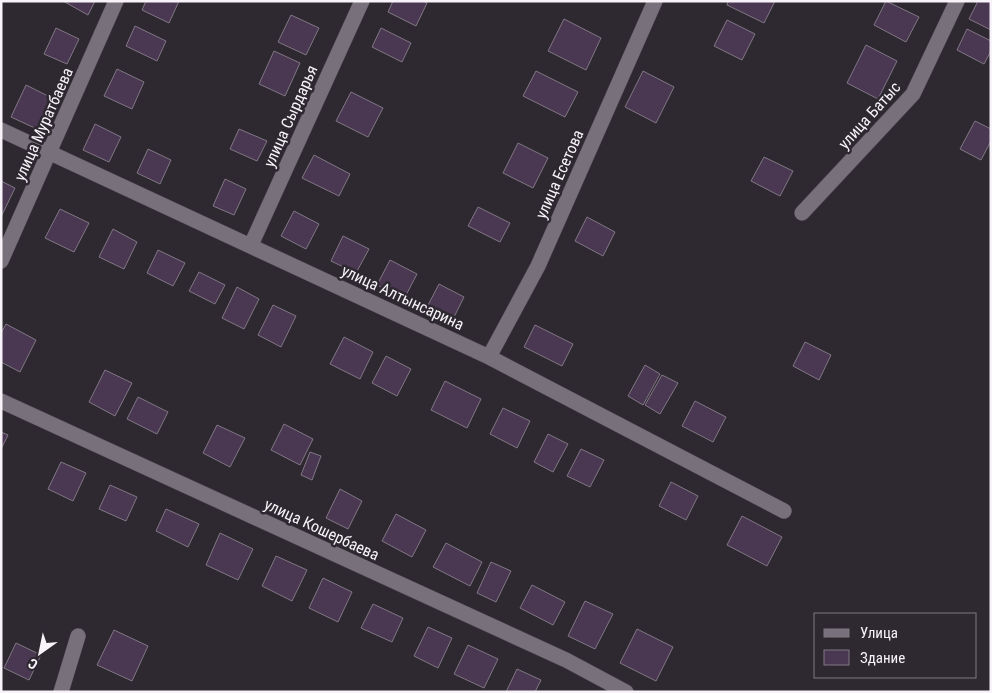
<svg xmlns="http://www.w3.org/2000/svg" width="992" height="693" viewBox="0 0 992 693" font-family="'Roboto Condensed',sans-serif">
  <rect width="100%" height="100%" fill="#2e2831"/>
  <path fill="#4a3752" stroke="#807883" d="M63 1H95L88 15Z
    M146 1H179L169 23 142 10Z
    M393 1H423L427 3 416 26 388 12Z
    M728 1H775L764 23 727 5Z
    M886 1 919 17 906 42 874 25Z
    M978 1H991V30L969 19Z
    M291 15 319 28 306 55 278 42Z
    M564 19 601 38 586 70 548 51Z
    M727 20 755 34 742 60 714 46Z
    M135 26 166 41 157 61 126 46Z
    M56 28 79 39 67 64 44 54Z
    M381 28 411 43 402 62 372 47Z
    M967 29 991 41V51L984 64 957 50Z
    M866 45 897 61 878 99 847 83Z
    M274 51 300 63 285 96 259 84Z
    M117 69 144 82 132 109 104 96Z
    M536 71 578 92 565 117 523 96Z
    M643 71 674 87 656 123 625 107Z
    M26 85 54 99 39 130 11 117Z
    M351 92 383 108 368 137 336 121Z
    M975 121 991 129V141L981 160 960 149Z
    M95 124 121 137 109 162 83 150Z
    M239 129 267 141 257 161 230 149Z
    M518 143 548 158 533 188 503 173Z
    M148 149 171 160 160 184 137 173Z
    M314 155 350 174 339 196 302 178Z
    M764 157 793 171 780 196 751 181Z
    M225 179 246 189 234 215 213 206Z
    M1 181 15 188 1 217Z
    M478 207 510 223 500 242 468 226Z
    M60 209 89 223 74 252 45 238Z
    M294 211 319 224 306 249 281 236Z
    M587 217 615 232 603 256 575 241Z
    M113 229 137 242 124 269 99 257Z
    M343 236 369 249 356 273 331 261Z
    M158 250 185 263 173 286 147 273Z
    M390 260 417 274 404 299 377 285Z
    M199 272 225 285 215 304 189 291Z
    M439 284 464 297 452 321 426 309Z
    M237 287 259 299 244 329 222 318Z
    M273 305 296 316 281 347 258 335Z
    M6 324 36 340 20 372 1 362V333Z
    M535 325 573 344 562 366 524 347Z
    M344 337 373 352 360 379 330 364Z
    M805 342 831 355 819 380 793 366Z
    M386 356 411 369 397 396 372 383Z
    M645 365 660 374 643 405 628 396Z
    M105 370 132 383 115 416 89 402Z
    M662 375 678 383 660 414 645 405Z
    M445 381 481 399 467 428 431 410Z
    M138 397 168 412 157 434 127 419Z
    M695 401 726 417 713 442 682 426Z
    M503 408 530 421 517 448 490 434Z
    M284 424 313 439 300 465 271 450Z
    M217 425 245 438 230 467 203 453Z
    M1 432 8 435 1 449Z
    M548 434 568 444 553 472 534 462Z
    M581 449 604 460 590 487 567 476Z
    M310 452 321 456 312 480 301 475Z
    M61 462 86 473 73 501 48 489Z
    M671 482 698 496 686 520 659 506Z
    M110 485 137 497 126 521 99 509Z
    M340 489 362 501 348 529 326 518Z
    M166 509 199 524 188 547 156 531Z
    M396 514 426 530 412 557 382 541Z
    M742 516 782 537 767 566 727 545Z
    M220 533 253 549 238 580 206 565Z
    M446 543 482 562 470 586 433 567Z
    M276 556 307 570 292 601 262 586Z
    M491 562 511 571 496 602 477 593Z
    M323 578 352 592 338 622 309 608Z
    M532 585 565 602 553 625 520 608Z
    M585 601 613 614 595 649 568 636Z
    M373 604 403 618 392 642 361 628Z
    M428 627 452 638 438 668 414 656Z
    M637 629 673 647 656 681 620 663Z
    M114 630 148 646 132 681 97 665Z
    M16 643 41 655 29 680 4 668Z
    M468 645 498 659 484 688 454 674Z
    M517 669 541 680 535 692H506Z"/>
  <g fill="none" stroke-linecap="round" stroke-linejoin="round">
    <defs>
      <path id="minor" d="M1 130 489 357 784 511
        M802 213 913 94 957 1
        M251 245 362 1
        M1 261 116 1
        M489 357 538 266 655 1
        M1 401 566 660 626 692
        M61 692 78 636"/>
    </defs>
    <use href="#minor" stroke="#4c464e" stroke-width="16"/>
    <use href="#minor" stroke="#78717b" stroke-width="15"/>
  </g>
  <g text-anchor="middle" stroke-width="5" stroke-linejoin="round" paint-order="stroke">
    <g font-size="16" fill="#f7f3f9" stroke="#2e2831">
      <text transform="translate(869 115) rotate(-48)" y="6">улица Батыс</text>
      <text transform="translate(290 116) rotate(-66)" y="6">улица Сырдарья</text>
      <text transform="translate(43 124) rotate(-66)" y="6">улица Муратбаева</text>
      <text transform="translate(559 174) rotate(-66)" y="6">улица Есетова</text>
      <text transform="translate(403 297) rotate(25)" y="6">улица Алтынсарина</text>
      <text transform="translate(322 529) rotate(25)" y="6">улица Кошербаева</text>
    </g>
  </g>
  <rect width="992" height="693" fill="none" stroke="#f7f3f9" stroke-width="5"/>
  <rect x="814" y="613" width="162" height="65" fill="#2e2831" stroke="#7e7981"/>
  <rect x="824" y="629" width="25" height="8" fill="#78717b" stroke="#7e7981"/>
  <text x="860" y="638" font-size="15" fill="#f7f3f9">Улица</text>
  <rect x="824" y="650" width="25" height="15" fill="#4a3752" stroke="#7e7981"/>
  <text x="860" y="663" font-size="15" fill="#f7f3f9">Здание</text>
  <g transform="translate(40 653) rotate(213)" stroke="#2e2831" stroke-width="4" paint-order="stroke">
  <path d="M0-4L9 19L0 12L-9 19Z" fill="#f7f3f9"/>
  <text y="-8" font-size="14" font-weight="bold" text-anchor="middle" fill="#f7f3f9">С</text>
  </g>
</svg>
